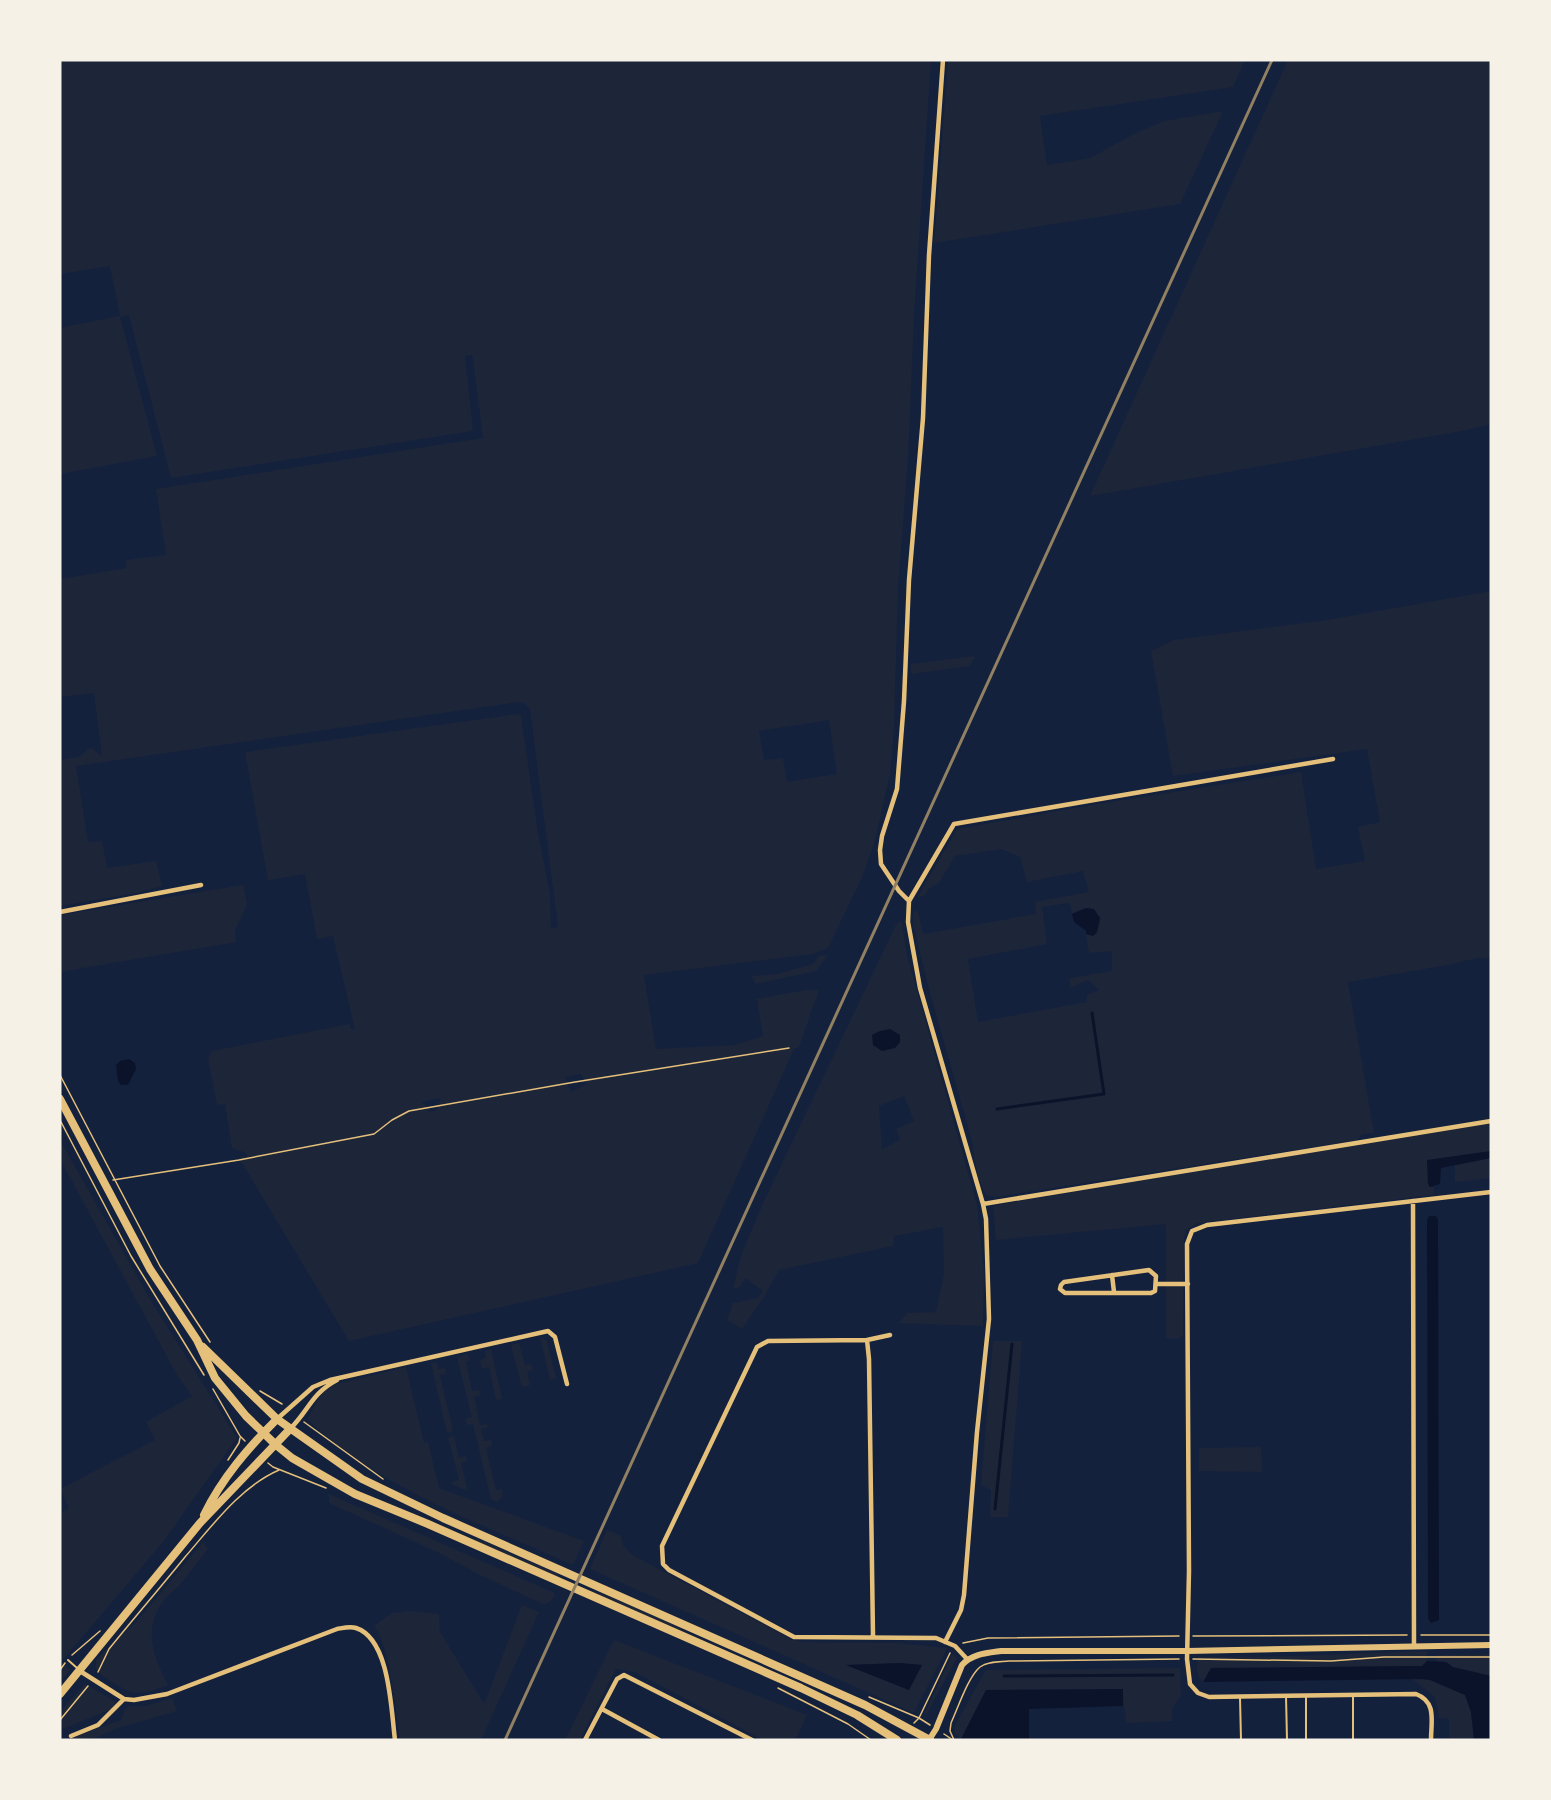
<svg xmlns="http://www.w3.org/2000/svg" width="1551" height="1800" viewBox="0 0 1551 1800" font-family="'Roboto Condensed',sans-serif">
  <rect width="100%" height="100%" fill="#14213d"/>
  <path fill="#1d2539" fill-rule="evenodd" d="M60 60H931L914 314 908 458 898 588 894 726 890 774 874 844 862 877 828 948 813 954 644 975 656 1049 735 1045 763 1036 757 999 806 990H819L799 1047 794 1049 698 1263 349 1341 239 1158 248 1156 246 1153 232 1148 225 1104 217 1105 208 1058 212 1051 350 1024V1028L355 1030 333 936 317 939 305 874 268 880 245 752 517 714 521 715 538 834 550 894 551 928 558 927 530 709 524 703 518 702 76 766 88 842 102 841 107 868 156 861 162 886 136 893 60 906V760L79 757 91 747 102 757 94 693 60 697V579L126 568V560L166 555 156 489 483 438 473 360 472 355 465 356 473 431 171 478 129 315 120 317 157 456 60 474V328L120 316 110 266 60 274ZM829 720 837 774 787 782 783 758 764 760 759 731ZM581 1074 586 1084 571 1092 565 1077ZM441 1098 436 1111 427 1112 430 1109 421 1102Z
    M948 60H1245L1233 87 1040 116 1047 165 1090 158 1134 134 1164 121 1223 111 1180 204 934 243Z
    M1288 60H1491V424L1467 430 1090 496Z
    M1491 591V958H1477L1448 965 1348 982 1374 1133 1362 1134 1357 1140 996 1197 987 1195C978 1184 974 1159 973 1145L929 989 913 924V913L918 910 923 934 1036 914 1035 902 1089 892 1083 871 1027 882 1020 857 1001 849 955 856 939 883 928 889 926 895 917 898 957 829 1098 804 1301 772 1316 869 1365 861 1358 827 1380 822 1367 749 1173 776 1151 651 1174 640 1327 620ZM1070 903 1072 914 1078 910 1091 908 1100 920 1096 935 1086 934 1089 953 1112 951V971L1070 978V988L1088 980 1099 990 1087 995V1002L978 1022 968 959 1047 944 1042 907Z
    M975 656 970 666 911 674V664Z
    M243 885 247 905 235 931 236 942 60 972V915Z
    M901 920 908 959 977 1205 984 1272 983 1326 899 1323 907 1313 936 1312 944 1274 943 1227 894 1236 893 1246 779 1270 765 1295 742 1329 727 1320 733 1303 758 1298 763 1291 745 1278 740 1287 733 1289 741 1255 764 1201 896 925ZM890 1029 900 1035V1042L884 1051 873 1045ZM904 1096 914 1121 896 1129 900 1140 882 1149 879 1106Z
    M828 955 816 971 755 984 752 976 777 974 813 964 819 956Z
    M1491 1122V1151L1427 1161 1430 1186 1434 1187 1433 1195 1198 1223 1186 1230 1184 1239 1183 1336 1177 1339 1166 1338V1224L996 1240 993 1207 997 1205Z
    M60 1140 151 1301 237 1438 163 1542 62 1661 70 1670 60 1682V1513L69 1508 60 1489 155 1440 146 1422 192 1396 177 1375 60 1159Z
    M1491 1158V1178L1455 1182V1165Z
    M540 1337 547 1341 556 1378 550 1380Z
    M993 1341H1022L1008 1517H990L991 1490 981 1485Z
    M519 1343 525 1365 531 1364 533 1370 527 1372 530 1385 522 1387 511 1345Z
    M491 1349 502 1399 496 1400 489 1367 482 1369 480 1360 486 1358 485 1351Z
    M468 1354 470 1360 466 1362 472 1391 479 1390 480 1395 474 1397 480 1425 487 1424 488 1427 481 1429 484 1441 491 1440 492 1446 486 1448 496 1490 502 1489 503 1496 498 1502 492 1500 490 1495 473 1424 467 1425 465 1419 472 1417 457 1357Z
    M437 1362 438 1369 445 1368 446 1374 440 1375 453 1431 447 1433 431 1363Z
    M406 1367 424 1443 428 1442 439 1488 584 1541 573 1565C484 1525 378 1488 307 1419L325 1388 329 1386Z
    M454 1436 459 1458 466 1456 467 1461 461 1463 468 1491 453 1485 452 1482 459 1480 448 1438Z
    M1261 1447 1262 1472 1199 1471V1448Z
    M329 1494 555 1593C553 1600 550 1603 543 1604L480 1575 439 1553 329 1503Z
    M607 1530 621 1536 623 1545 632 1555 793 1640 803 1642 895 1643 947 1648 914 1713 590 1569ZM900 1663 922 1665 908 1690 847 1665Z
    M476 1538 558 1574 557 1576 475 1541Z
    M203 1542 208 1549C198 1561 189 1574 179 1586 175 1590 169 1594 165 1599 142 1627 153 1656 168 1685 132 1699 130 1693 100 1674L96 1669V1659L138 1620Z
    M599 1592 682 1628 680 1630 598 1595Z
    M522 1605 539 1612 481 1740H400C396 1713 390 1646 374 1626L392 1613 409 1611 439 1614 440 1632 483 1702H485Z
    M614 1640 807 1715 795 1740H763L635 1672 616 1669 580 1740H565Z
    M1427 1651V1661L1422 1666 1212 1668 1203 1682C1196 1674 1196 1667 1198 1657L1293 1656Z
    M952 1654 957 1658 926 1715 925 1713Z
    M1491 1654V1676L1453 1667 1446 1662 1437 1661V1655Z
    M1180 1668 1181 1695 1172 1709V1721L1126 1723 1122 1689 986 1690 961 1739 954 1734 955 1725 986 1670Z
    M1412 1679 1430 1680 1465 1695 1471 1712 1474 1740H1449V1719L1439 1718 1435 1697Z
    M85 1684 116 1702 112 1709 60 1730V1712Z
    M172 1698 177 1711 118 1728 91 1740H66L121 1720 125 1709 129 1706H145Z"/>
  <path fill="#0b132b" d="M1086 908 1094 909 1100 918 1097 932 1093 936 1086 934V931L1074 922 1072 914Z
    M890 1029 900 1035V1042L895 1048 882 1051 873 1045 872 1035 880 1031Z
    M129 1059 135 1063 136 1069 128 1085H121L118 1081 116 1065 120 1061Z
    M1491 1151V1158L1441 1168 1440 1184 1430 1187 1428 1184 1427 1160Z
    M1429 1216H1436L1438 1220 1439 1620 1431 1623 1428 1618 1427 1220Z
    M1427 1661 1446 1662 1453 1667 1491 1676V1740H1474L1471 1712 1465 1695 1430 1680 1423 1679 1203 1682 1211 1668 1416 1666H1422Z
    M900 1663 922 1665 909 1690 846 1665Z
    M1123 1689V1706L1029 1709V1740L961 1739 986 1690Z"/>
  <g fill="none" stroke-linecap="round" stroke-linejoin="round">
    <path stroke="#0b132b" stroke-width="3" d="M997 1109 1104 1094 1092 1013
      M995 1509 1012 1344
      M1004 1676 1173 1675"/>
    <path stroke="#e5c07b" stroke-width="1.5" d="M60 1075 160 1266 210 1342
      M60 1120 131 1256 204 1375
      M113 1180 239 1160 374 1134 392 1120 409 1111 575 1082 789 1048
      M213 1389 240 1436 245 1441
      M260 1391 282 1404
      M304 1422 383 1479
      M228 1460 239 1443 240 1438
      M268 1463 273 1467 326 1488
      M1421 1635H1491
      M1193 1636 1407 1635
      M963 1643 988 1638 1179 1636
      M72 1655 100 1631
      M1193 1659 1331 1661 1384 1657H1491
      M60 1670 65 1663
      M98 1672 109 1649C134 1618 160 1588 185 1557 212 1526 240 1487 279 1470
      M778 1688 848 1724 871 1740
      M869 1697 919 1718 930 1725
      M60 1720 88 1686
      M914 1723 919 1718 950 1653
      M944 1734 953 1740
      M954 1740 950 1731 951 1723C958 1708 968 1677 980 1667 988 1661 1000 1662 1009 1661L1179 1659"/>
    <path stroke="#e5c07b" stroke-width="2" d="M68 1660 77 1668
      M1353 1695V1740
      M1286 1696 1287 1740
      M1306 1696V1740
      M1240 1698 1241 1740"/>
    <path stroke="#e5c07b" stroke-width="4.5" d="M943 60 929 255 923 418 909 580 904 701 897 789 882 836 880 850 881 864 899 891 909 901 908 922 920 988 983 1204 986 1219 989 1319 977 1432 964 1595 961 1610 945 1642
      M909 901 954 824 1333 759
      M60 912 201 885
      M1413 1201 1414 1647
      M983 1204 1491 1121
      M1149 1270 1156 1276 1155 1291 1151 1293H1065L1060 1289 1061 1285 1064 1282Z
      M1112 1275 1114 1292
      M1156 1284H1188
      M867 1340 890 1335
      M277 1419 313 1387 330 1380 548 1331 555 1337 567 1384
      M290 1429C309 1410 312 1393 337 1380
      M873 1636 869 1359 867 1340 768 1341 757 1347 662 1546 663 1564 669 1570 794 1637 936 1638 955 1646 967 1659
      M80 1671 124 1699 134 1700 167 1694 337 1629C343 1628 350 1626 356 1628 390 1639 391 1710 395 1740
      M602 1709 659 1740
      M71 1736 98 1725 124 1699
      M585 1740 617 1679 624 1675 752 1740
      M1431 1740C1431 1721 1437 1702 1416 1694L1209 1697 1198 1693 1190 1684 1187 1659 1189 1571 1187 1244 1192 1231 1207 1225 1491 1192"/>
    <path stroke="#e5c07b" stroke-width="6" d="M929 1740 936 1729 962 1665C972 1654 987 1653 1001 1651H1187L1491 1645"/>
    <path stroke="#e5c07b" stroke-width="8" d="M60 1099 150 1269 197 1340 215 1378 246 1416 276 1445 292 1458 355 1494 428 1524 801 1688 857 1715 897 1740
      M203 1347 277 1419 362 1479 443 1518 865 1705 930 1740
      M204 1515C222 1478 248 1448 277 1419
      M60 1694 200 1523 290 1429"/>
    <path stroke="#918062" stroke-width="3" d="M505 1740 1272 60"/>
  </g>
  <rect width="1551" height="1800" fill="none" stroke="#f6f1e7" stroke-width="123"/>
</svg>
